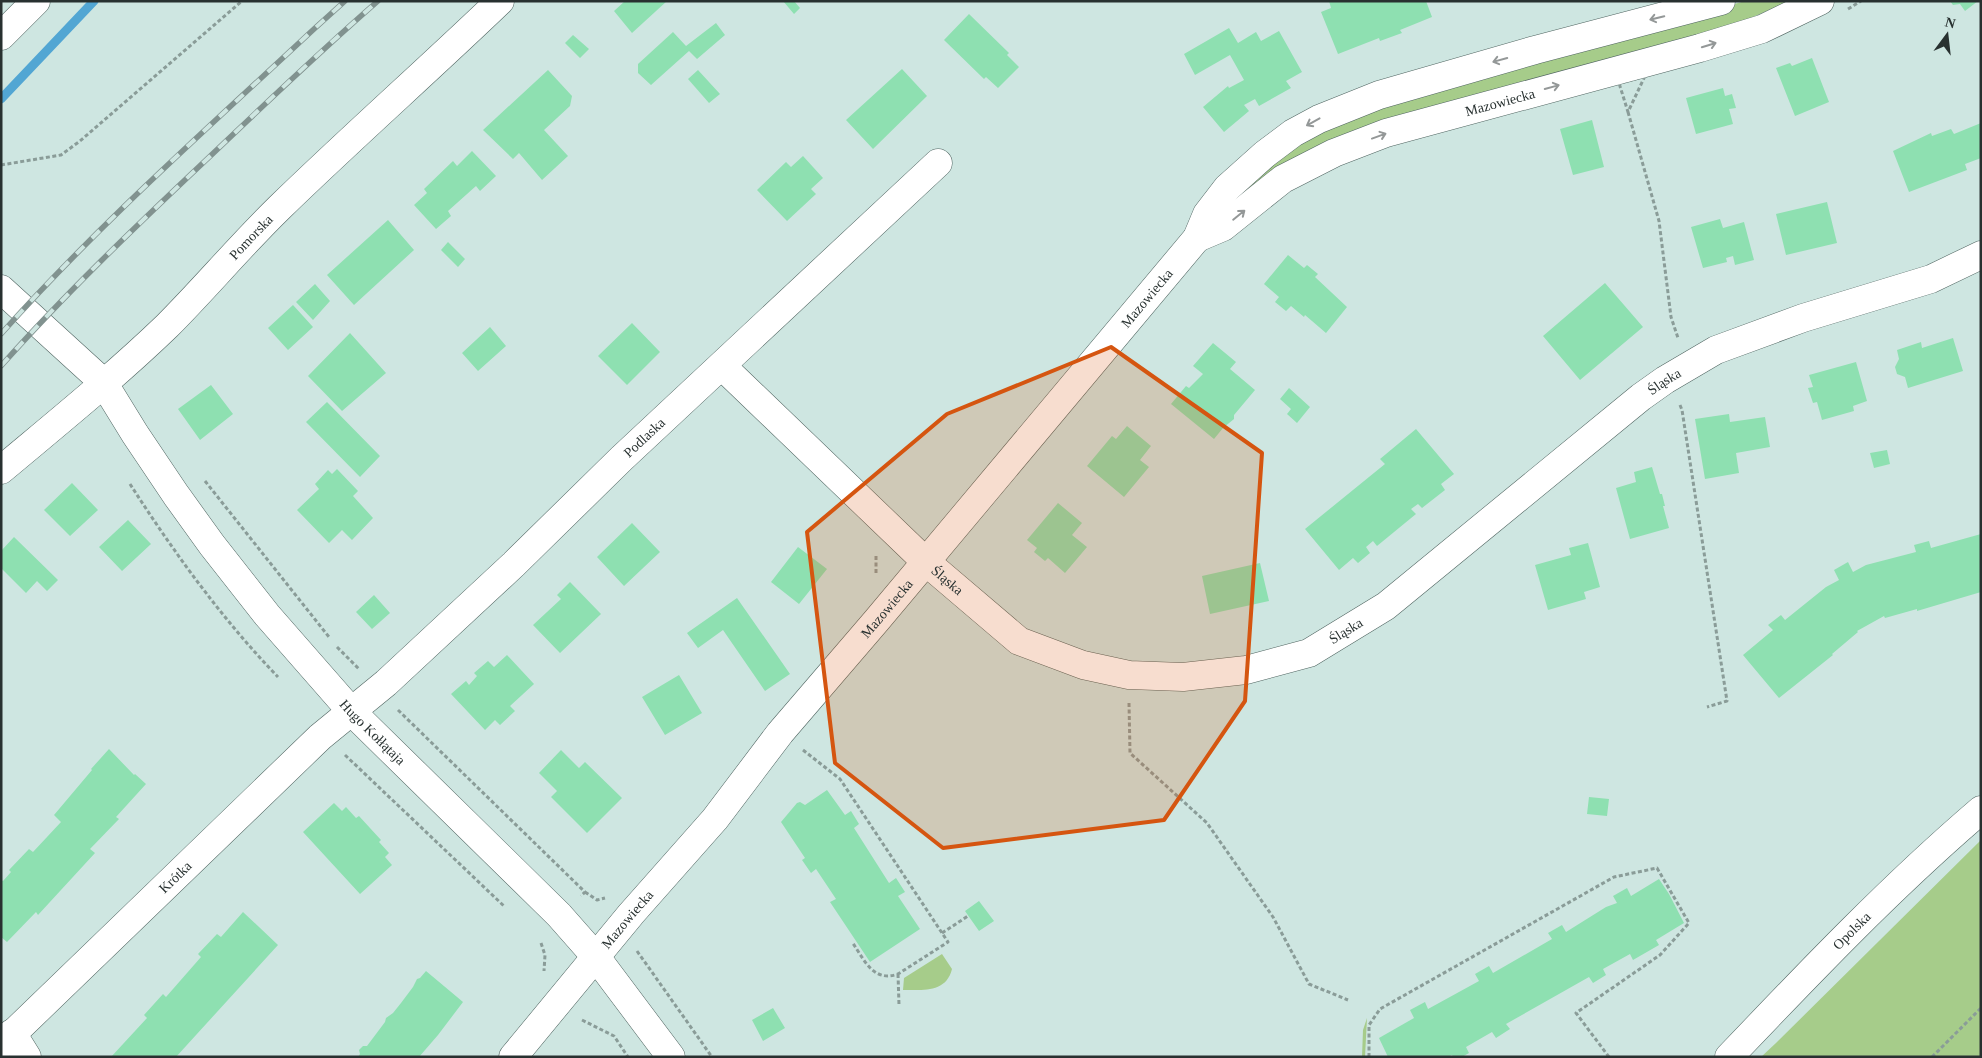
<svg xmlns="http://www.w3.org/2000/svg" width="1982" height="1058" viewBox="0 0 1982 1058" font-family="'Times New Roman',serif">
  <rect width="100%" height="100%" fill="#cee6e1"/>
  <path fill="#a6cc8a" d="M1745 1H1790L1716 33 1591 68 1234 206 1228 199 1300 142 1380 105Z
    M1981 840V1057H1761L1776 1043Z
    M942 954 952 969C946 993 923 990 903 990L904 978Z
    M1367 1018 1365 1057H1362L1363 1030Z"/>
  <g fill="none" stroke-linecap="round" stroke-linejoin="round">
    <path stroke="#52a6d3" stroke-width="9" d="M1 99 94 1"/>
  </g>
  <path fill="#8ee0b1" d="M625 1H667L632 33 614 11Z
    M783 1H794L800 8 794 14Z
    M1329 1H1426L1432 17 1400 30 1402 33 1380 41 1379 38 1338 54 1321 12 1331 8Z
    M1950 1H1978L1965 11 1960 4 1953 5Z
    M969 14 1009 53 1007 55 1019 67 998 88 986 77 984 79 944 40Z
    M716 23 725 35 697 59 689 51 651 85 638 73V64L673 32 686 46Z
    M1229 28 1238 43 1256 32 1261 41 1279 31 1302 72 1286 81 1291 88 1259 106 1255 99 1244 105 1249 111 1224 132 1203 107 1228 86 1229 88 1244 80 1230 55 1195 75 1184 54Z
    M573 35 589 49 580 58 565 43Z
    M1812 58 1829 102 1795 116 1776 68 1790 63 1792 66Z
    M902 69 927 96 873 149 846 120Z
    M548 70 572 96 570 106 544 130 568 156 542 180 519 153 513 159 483 130Z
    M698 70 720 94 709 103 688 79Z
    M1723 88 1725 96 1732 94 1736 108 1729 109 1733 124 1696 134 1686 98Z
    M1592 120 1604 167 1573 175 1560 129Z
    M1981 123V158L1965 164 1967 170 1909 192 1893 151 1931 133 1932 136 1951 129 1954 134Z
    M472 151 496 176 480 191 476 186 448 211 451 216 436 229 414 205 427 193 424 189 453 161 457 166Z
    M803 156 823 178 811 189 816 194 787 221 757 190 786 162 791 167Z
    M1827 202 1837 243 1786 255 1776 214Z
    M1720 219 1723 228 1744 222 1754 260 1735 265 1733 256 1726 258 1727 262 1703 268 1691 227Z
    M388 220 414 250 354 305 327 275Z
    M448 242 465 259 458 267 441 250Z
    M1288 255 1304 268 1307 265 1318 274 1315 277 1347 307 1326 333 1305 315 1304 317 1291 306 1286 311 1275 302 1279 297 1264 284Z
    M1605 283 1643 327 1580 380 1543 336Z
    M315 284 330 301 313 320 296 302Z
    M293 305 313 327 288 350 268 328Z
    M632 323 660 352 627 385 598 356Z
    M490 327 506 346 478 371 462 353Z
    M350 333 386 373 342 411 308 376Z
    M1953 338 1963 371 1908 388 1905 377 1897 374 1895 367 1899 359 1897 350 1921 342 1922 348Z
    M1213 343 1236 362 1230 369 1255 390 1234 415V419L1223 428 1214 439 1171 404 1186 386 1189 388 1203 374 1193 366Z
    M1856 362 1867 401 1853 406 1854 411 1822 420 1817 402 1813 403 1808 388 1813 387 1809 375Z
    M211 385 233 414 200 440 178 409Z
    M1289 388 1310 407 1297 423 1287 414 1291 409 1280 399Z
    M327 402 380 456 360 477 306 422Z
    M1729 414 1730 422 1765 417 1770 447 1736 453 1739 473 1705 479 1695 419Z
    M1127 426 1151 446 1140 460 1149 467 1124 497 1087 466 1112 436 1116 439Z
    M1416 429 1454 474 1441 484 1445 490 1422 508 1418 504 1411 509 1416 514 1377 546 1373 541 1366 547 1370 553 1358 563 1353 558 1339 570 1305 529 1385 464 1380 459Z
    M1887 450 1890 464 1874 468 1870 453Z
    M1652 467 1660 494H1662L1665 506H1663L1669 528 1630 539 1616 488 1636 482 1634 472Z
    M337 469 358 491 353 496 373 518 352 540 342 530 329 543 297 510 319 489 315 484 328 470 332 474Z
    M72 483 98 510 70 536 44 510Z
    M1058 503 1082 523 1072 535 1087 547 1065 573 1048 558 1045 561 1034 552 1037 548 1027 540Z
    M128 520 151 544 122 571 99 547Z
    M632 523 660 552 624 586 597 557Z
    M1981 534V592L1917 611V609L1885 618 1884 616 1857 631 1858 632 1832 654 1833 655 1779 698 1743 655 1773 630 1768 625 1781 615 1785 620 1826 587 1839 580 1834 570 1848 562 1853 572 1866 565 1916 552 1914 545 1929 541 1931 548Z
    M14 537 58 580 47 591 37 581 26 593 1 568V551Z
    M1588 543 1600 587 1584 592 1586 599 1548 610 1535 565 1571 555 1569 548Z
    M798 547 827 569 799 604 771 582Z
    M1260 563 1269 601 1210 614 1202 576Z
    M570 582 601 614 560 653 533 625 561 599 557 595Z
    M374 595 390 613 372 629 356 612Z
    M737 598 790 674 765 691 723 630 698 648 687 633Z
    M507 655 534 684 510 706 515 711 500 725 495 720 485 730 451 694 466 681 469 685 477 676 474 673 488 661 494 667Z
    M679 675 702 713 665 735 642 697Z
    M109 749 134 775 135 774 146 784 116 817 119 819 90 849 95 853 38 915 36 912 7 942 1 937V880L3 881 11 872 9 870 29 849 33 852 61 822 54 815 92 770 91 769Z
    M561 750 579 768 585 762 622 798 587 833 551 797 557 791 539 773Z
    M827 790 845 815 851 811 859 824 854 828 889 883 896 878 905 892 898 896 920 929 870 962 830 902 836 899 816 869 811 873 802 860 805 858 781 822 797 803 800 802 805 805Z
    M1589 797 1609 799 1607 816 1587 814Z
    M334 803 342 811 346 807 356 818 359 816 381 840 379 842 389 853 385 857 392 865 360 894 303 832Z
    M1659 879 1669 894 1684 923 1656 940 1659 945 1633 960 1630 954 1603 969 1606 975 1593 983 1589 977 1506 1024 1510 1029 1496 1038 1492 1032 1466 1047 1469 1053 1462 1057H1453L1452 1055 1448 1057H1388L1379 1038 1414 1018 1410 1010 1425 1002 1428 1009 1479 981 1475 974 1489 966 1493 973 1552 939 1548 933 1562 925 1566 932 1606 907 1617 903 1613 896 1627 888 1631 896Z
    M979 901 994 921 979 931 965 911Z
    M243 912 278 945 176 1057H111L147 1018 144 1015 163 994 166 997 201 957 198 954 217 934 221 937Z
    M426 971 463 1002 438 1035 419 1057H358L360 1054 359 1050 363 1046H367L385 1022 386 1018 393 1013 401 1003 413 987 417 979 420 978Z
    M773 1008 785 1028 763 1041 752 1020Z"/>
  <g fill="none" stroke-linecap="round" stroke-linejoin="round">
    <defs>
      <g id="minor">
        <path d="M1 36 36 1"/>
        <path id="s1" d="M1197 238 1223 227 1283 179 1334 153 1386 133 1700 48 1762 29 1820 1"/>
        <path id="s2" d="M1 289 103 382 135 434 176 495 212 545 267 615 351 711 559 915 596 957 671 1057"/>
        <path id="s3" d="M722 366 925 561 1019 641 1083 665 1129 675 1183 677 1246 670 1309 653 1386 606 1641 397 1665 380 1716 350 1803 318 1931 279 1981 255"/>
        <path id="s4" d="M1 470C57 423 114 377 167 326 205 288 240 246 279 208 351 138 427 71 500 1"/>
        <path d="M12 1033 27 1057"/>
        <path id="s5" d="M1 1045 320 737 386 683 514 564 621 459 938 163"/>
        <path id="s6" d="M513 1057 631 914 715 819 780 733 877 620 1197 238 1207 214 1227 188 1265 154 1293 133 1319 119 1379 95 1535 50 1721 1"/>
        <path id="s7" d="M1729 1057C1810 972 1892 886 1981 810"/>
      </g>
    </defs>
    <use href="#minor" stroke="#4f6460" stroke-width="29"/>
    <path stroke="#8a9c98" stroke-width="3" stroke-dasharray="4 2.5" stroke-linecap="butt" d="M1848 9 1861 1
      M1645 76 1628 112 1619 83Z
      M1628 112 1659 221 1671 317 1678 338
      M1 165 61 155 80 141 242 1
      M1680 405 1682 410 1727 701 1707 707
      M205 481 329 637
      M130 484C173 551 222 619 278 677
      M876 556V575
      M337 647 359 669
      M1129 703 1130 753 1207 823 1273 917 1309 984 1348 1000
      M398 710 585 892 581 896
      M803 750 840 779 948 942 898 974C873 983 864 959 852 942
      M345 755 505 907
      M585 892 597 900 605 898
      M942 933 968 916
      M541 943 545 955 544 971
      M637 951 712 1057
      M898 974 899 1005
      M582 1020 614 1036 628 1057
      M1369 1057V1025L1380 1009 1614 877 1657 868 1689 923 1660 955 1576 1013 1609 1057
      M1932 1057 1981 1008"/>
    <use href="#minor" stroke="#fff" stroke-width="28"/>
    <defs>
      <path id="rail" d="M1 334C98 225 208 128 314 29L345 1
        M1 366C65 294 135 227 205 161 262 107 318 53 378 1"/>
    </defs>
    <use href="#rail" stroke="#81928f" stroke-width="5.5"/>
    <use href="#rail" stroke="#cee6e1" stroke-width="4" stroke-dasharray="11" stroke-linecap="butt"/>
  </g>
  <defs><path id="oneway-shaft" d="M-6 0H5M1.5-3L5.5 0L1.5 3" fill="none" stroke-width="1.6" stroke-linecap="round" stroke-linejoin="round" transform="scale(1.25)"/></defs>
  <g stroke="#949898">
    <use href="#oneway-shaft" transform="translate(1657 18) rotate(166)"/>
    <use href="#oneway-shaft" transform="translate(1709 45) rotate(-17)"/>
    <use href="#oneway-shaft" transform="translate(1500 60) rotate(165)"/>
    <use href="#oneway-shaft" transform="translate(1552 87) rotate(-15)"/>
    <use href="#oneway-shaft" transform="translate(1313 122) rotate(151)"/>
    <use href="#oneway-shaft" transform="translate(1379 136) rotate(-20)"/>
    <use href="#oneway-shaft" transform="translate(1239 215) rotate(-39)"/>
  </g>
  <path fill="#d55510" fill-opacity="0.2" stroke="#d55510" stroke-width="4" stroke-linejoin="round" d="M1111 347 1262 453 1245 701 1164 820 943 848 835 763 807 532 947 414Z"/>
  <g text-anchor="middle" stroke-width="4" stroke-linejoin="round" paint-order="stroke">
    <g font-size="14" fill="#283130" stroke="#cee6e1">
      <text dy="5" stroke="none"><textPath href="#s1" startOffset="336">Mazowiecka</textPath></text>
      <text dy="5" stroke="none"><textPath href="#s4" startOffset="342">Pomorska</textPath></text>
      <text dy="5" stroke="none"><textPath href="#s6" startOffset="989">Mazowiecka</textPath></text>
      <text dy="5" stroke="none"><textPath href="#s3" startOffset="1151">Śląska</textPath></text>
      <text dy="5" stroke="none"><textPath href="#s5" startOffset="885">Podlaska</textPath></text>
      <text dy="5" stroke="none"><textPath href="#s3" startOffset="311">Śląska</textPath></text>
      <text dy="5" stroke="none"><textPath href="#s6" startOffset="584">Mazowiecka</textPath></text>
      <text dy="5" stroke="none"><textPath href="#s3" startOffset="746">Śląska</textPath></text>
      <text dy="5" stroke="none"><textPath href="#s2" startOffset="581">Hugo Kołłątaja</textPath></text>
      <text dy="5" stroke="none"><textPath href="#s5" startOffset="242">Krótka</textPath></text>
      <text dy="5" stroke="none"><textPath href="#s6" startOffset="179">Mazowiecka</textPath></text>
      <text dy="5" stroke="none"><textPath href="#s7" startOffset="176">Opolska</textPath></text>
    </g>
  </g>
  <rect width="1982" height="1058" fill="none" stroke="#283130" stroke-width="5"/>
  <g transform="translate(1947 35) rotate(15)" stroke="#cee6e1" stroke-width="4" paint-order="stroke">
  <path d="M0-4L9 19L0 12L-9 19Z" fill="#283130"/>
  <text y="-8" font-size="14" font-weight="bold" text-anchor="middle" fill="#283130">N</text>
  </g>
</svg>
